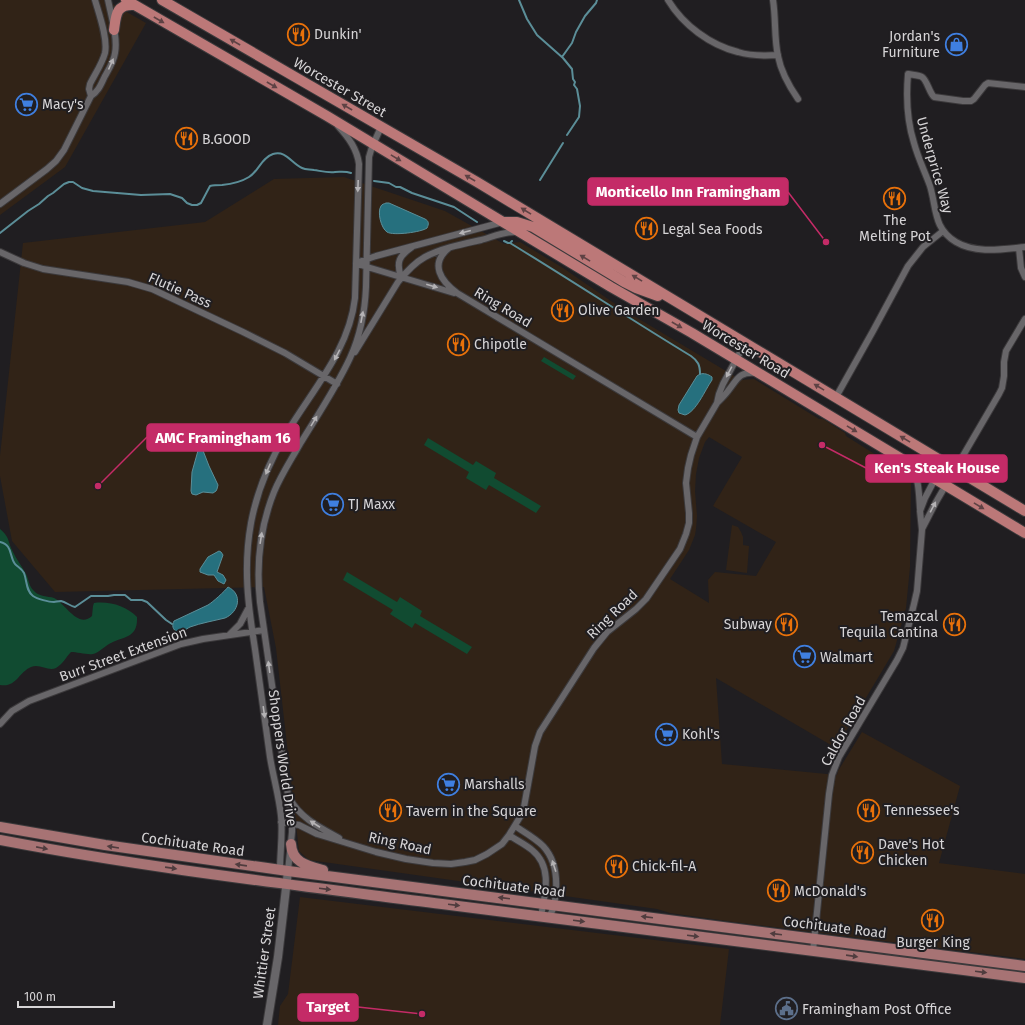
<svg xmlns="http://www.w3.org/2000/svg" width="1025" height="1025" viewBox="0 0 1025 1025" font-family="'Fira Sans',sans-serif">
  <rect width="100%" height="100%" fill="#201e21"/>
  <path fill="#312317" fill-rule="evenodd" d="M0 0H106L146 23 65 167 0 215Z
    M344 177 445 211 504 244 520 242 563 268 624 310 741 380 754 379 819 419H823L845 433 846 436 911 477 910 567 906 608 894 651 836 748 716 678 722 764 837 775 838 771 862 732 960 786 939 863 1025 874V959L734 922 670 913 657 909 309 860 299 851 276 648 264 587 55 592 12 541 0 476V456L23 243 205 222 274 179ZM709 437 742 457 713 506 776 542 756 576 715 572 708 580 709 603 670 579 689 550 695 535 696 529 697 516 695 491 696 474 699 458 705 442Z
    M732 525 738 527 741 532 743 537V545L749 546 747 573 726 570Z
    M300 897 729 949 720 1025H278L280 1006 288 994Z"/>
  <path fill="#114b31" d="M544 357 576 376 573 380 541 361Z
    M428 438 473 465 476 461 496 473 494 478 541 506 536 513 489 485 486 490 466 478 469 472 424 445Z
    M0 529C10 538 7 539 12 550 16 559 22 566 26 574 29 580 29 587 34 591 39 597 48 596 54 598 66 604 78 629 92 616L93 606 94 603C110 601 126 606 137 617 138 639 123 636 109 644 104 647 98 653 93 654 87 655 77 652 71 652 66 657 63 664 56 668 48 672 40 663 31 667 19 672 16 688 0 685Z
    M347 572 397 602 400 597 422 611 420 616 472 647 467 654 415 623 412 628 390 614 393 610 343 580Z"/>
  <path fill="#26707e" stroke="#5b8e98" d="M386 203H389L425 219C429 221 429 224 427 228 422 232 393 236 387 232 381 228 377 212 381 206 382 204 384 204 386 203Z
    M700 374C704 373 708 374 712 377V380C705 390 696 412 685 415L679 413 678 410 679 405 697 376Z
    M199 447H201L202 448 209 466 218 485 217 489 216 491 213 493 203 492 196 495 192 494 191 491 192 472Z
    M219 551 221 552 223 555 217 572 223 575 226 580 224 584 218 581 214 575H208L200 572V569L208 557Z
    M228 587C243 594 239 612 225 618 213 621 201 623 190 627 186 629 182 633 178 632 172 630 172 625 174 621L208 605C213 602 225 591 228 587Z"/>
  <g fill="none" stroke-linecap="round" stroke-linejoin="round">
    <path stroke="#5b8e98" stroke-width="2" d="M519 0 527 19 537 35 563 58
      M567 135 579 117 580 106 577 89 574 85 575 82 573 79 572 69 563 58 562 57 572 43 576 32 585 16 596 3 597 0
      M540 180 563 143
      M374 181 389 183 396 187H400L412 193 454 207 477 222
      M0 233 28 211 39 204 48 196 53 193 64 184 69 182H73L82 188 93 191 141 195 170 194 182 198 187 203 192 205H197L201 203 210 186C214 185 218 185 222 185 232 184 241 182 249 177 259 171 261 158 273 154 286 150 291 163 302 168 306 170 310 169 314 170 321 171 328 173 335 172 341 172 345 171 351 173
      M504 241 508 243H510L512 241
      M510 243C571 280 630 319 691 356 698 361 700 365 700 374
      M0 542C13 545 9 556 15 564 18 567 22 569 24 573 27 581 26 591 33 596 37 599 49 602 54 602 56 602 58 601 61 601 66 602 70 606 75 607L91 596H108L114 595H125L131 600H142L147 602 166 620 172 624"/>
    <defs>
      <path id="minor" d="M668 0C683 25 710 45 738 52 751 56 764 56 778 55
        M773 0C776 19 774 38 778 56 781 72 789 86 798 99
        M1025 87 988 83 985 85 974 99 971 101H963L934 97C929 92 927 80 922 77 918 75 912 75 908 74 906 97 907 121 914 143 918 158 925 172 930 186 937 209 933 228 956 242 976 254 1003 249 1025 247
        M91 96 89 89 90 84C95 74 102 64 105 53 108 39 99 14 95 0
        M0 204 47 169 56 161 64 150 91 96C99 91 101 84 105 76 109 69 114 61 115 53 118 38 111 15 108 0
        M449 248C429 264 441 281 457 293L697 437
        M1019 248 1021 268 1025 277
        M0 252 24 263 43 269 128 282 152 289 243 332 285 353 337 384
        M356 263 376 256 503 222
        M356 263 364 266 454 293
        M401 277C396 262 399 256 412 247
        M355 352 398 282C406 272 414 263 425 257 442 248 463 244 481 240 492 237 505 231 517 232
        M836 397 873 331 908 266 923 247 943 231
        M717 403C721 399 725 395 728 391 737 380 739 371 756 373
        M912 467C919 479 919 495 920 509
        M922 529 936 502 999 394 1002 388 1004 376V362L1006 351 1025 319
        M229 635 240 624 248 609
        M0 724 12 711 29 701 181 644 203 639 264 630
        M290 799C300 818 321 828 339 838
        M281 822 299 825 317 834 327 837 376 852 406 859 433 863 451 864 465 862 475 860 487 854 502 844 509 835 520 817 524 807 535 746 540 732 594 648 607 632 636 609 646 599 680 549 686 534 689 523V513L686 483 688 468 691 455 697 437 717 403 719 394 723 384 745 343
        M515 826C524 832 535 838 543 846 558 862 558 885 554 906 553 910 551 913 549 917
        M509 835C516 840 525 844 532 850 553 867 545 894 541 916
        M280 870C280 852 283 834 281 816 279 796 273 776 270 757 265 721 260 685 255 649 248 605 243 567 251 523 257 491 269 462 286 434 312 390 349 351 355 298L359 164C357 149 349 138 338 126
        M288 871 292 832V823L260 602C256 564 260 527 274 492 281 475 291 460 300 444 317 416 336 388 350 358 360 336 365 311 366 287L369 157 372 147 381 127
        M813 951 829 794 832 775 839 757 897 660 903 648 914 604 917 591 922 530 920 511 925 498 935 479 939 475 944 471 955 469"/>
      <path id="tertiary" d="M267 1025 278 957 288 871"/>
      <path id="primary" d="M0 827 105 845 288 871 1025 966
        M0 840C146 868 295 885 442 904 637 929 831 953 1025 978
        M291 844C292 863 308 866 323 870"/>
      <path id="trunk" d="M126 0 327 116 503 222 611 287 692 333 1025 533
        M162 0 477 182 1025 511
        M114 30C116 15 116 4 134 5
        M503 222H517L533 227 624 282 636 288 658 296"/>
    </defs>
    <use href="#minor" stroke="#3b393b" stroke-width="8"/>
    <use href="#tertiary" stroke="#3b393b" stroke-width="10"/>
    <use href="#primary" stroke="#3b393b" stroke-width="12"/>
    <use href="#trunk" stroke="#3b393b" stroke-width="12"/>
    <use href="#minor" stroke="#686669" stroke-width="6"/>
    <use href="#tertiary" stroke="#686669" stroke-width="8"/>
    <use href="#primary" stroke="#a77374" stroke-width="10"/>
    <use href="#trunk" stroke="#bc7878" stroke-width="10"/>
  </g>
  <defs><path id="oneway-solid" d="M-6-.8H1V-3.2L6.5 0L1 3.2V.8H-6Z"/></defs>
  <g fill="#5e4244">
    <use href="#oneway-solid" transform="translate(159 20) rotate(30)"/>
    <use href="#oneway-solid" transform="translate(235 42) rotate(-150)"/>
    <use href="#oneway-solid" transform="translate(272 85) rotate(30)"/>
    <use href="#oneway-solid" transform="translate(347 107) rotate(-150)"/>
    <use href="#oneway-solid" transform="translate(396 158) rotate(31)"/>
    <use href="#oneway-solid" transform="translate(470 178) rotate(-150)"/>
    <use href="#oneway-solid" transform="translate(526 211) rotate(-148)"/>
    <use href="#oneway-solid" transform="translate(585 258) rotate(-149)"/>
    <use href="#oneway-solid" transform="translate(637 278) rotate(-149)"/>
    <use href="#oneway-solid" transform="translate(677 325) rotate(30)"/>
    <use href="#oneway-solid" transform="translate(819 387) rotate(-149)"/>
    <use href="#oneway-solid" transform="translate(852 429) rotate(31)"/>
    <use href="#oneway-solid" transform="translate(905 439) rotate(-149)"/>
    <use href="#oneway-solid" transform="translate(979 506) rotate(31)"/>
  </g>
  <g fill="#b5b3b5">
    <use href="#oneway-solid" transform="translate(111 64) rotate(-66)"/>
    <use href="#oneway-solid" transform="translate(358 186) rotate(92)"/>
    <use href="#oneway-solid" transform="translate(465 232) rotate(165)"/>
    <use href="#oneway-solid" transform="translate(432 286) rotate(16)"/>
    <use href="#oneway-solid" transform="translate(362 317) rotate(-79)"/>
    <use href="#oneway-solid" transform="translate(337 355) rotate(118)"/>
    <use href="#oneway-solid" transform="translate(729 372) rotate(118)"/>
    <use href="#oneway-solid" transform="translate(314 421) rotate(-59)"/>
    <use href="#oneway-solid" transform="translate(268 469) rotate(113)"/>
    <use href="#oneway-solid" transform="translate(933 507) rotate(-62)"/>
    <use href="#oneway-solid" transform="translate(261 538) rotate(-81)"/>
    <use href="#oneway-solid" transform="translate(269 667) rotate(-98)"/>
    <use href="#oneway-solid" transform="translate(264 712) rotate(82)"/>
    <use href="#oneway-solid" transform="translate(315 824) rotate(-147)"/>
    <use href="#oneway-solid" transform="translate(554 866) rotate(-108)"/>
  </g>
  <g fill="#4f3c3e">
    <use href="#oneway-solid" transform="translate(113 847) rotate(-171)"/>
    <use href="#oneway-solid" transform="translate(42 848) rotate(11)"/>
    <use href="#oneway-solid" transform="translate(241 865) rotate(-172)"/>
    <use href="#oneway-solid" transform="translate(171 868) rotate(8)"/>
    <use href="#oneway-solid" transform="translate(325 889) rotate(7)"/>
    <use href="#oneway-solid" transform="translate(504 898) rotate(-173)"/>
    <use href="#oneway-solid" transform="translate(454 905) rotate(7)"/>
    <use href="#oneway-solid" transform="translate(647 917) rotate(-173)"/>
    <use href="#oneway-solid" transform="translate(579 921) rotate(7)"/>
    <use href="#oneway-solid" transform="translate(776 934) rotate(-173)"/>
    <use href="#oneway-solid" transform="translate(693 936) rotate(7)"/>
    <use href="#oneway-solid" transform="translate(852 956) rotate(8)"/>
    <use href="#oneway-solid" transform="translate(981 972) rotate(7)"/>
  </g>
  <defs>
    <symbol id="restaurant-ring" viewBox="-11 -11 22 22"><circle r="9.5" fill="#201e21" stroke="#e8710a" stroke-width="1.5"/><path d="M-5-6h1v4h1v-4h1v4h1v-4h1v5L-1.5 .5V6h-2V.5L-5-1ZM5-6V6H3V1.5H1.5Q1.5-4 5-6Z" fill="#e8710a"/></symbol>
    <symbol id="shop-ring" viewBox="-11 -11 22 22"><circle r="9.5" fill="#201e21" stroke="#3f7fe0" stroke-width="1.5"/><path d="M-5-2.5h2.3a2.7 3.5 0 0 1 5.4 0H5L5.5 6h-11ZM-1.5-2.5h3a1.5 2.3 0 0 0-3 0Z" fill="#3f7fe0"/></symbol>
    <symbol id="supermarket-ring" viewBox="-11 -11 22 22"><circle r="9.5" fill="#201e21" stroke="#3f7fe0" stroke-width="1.5"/><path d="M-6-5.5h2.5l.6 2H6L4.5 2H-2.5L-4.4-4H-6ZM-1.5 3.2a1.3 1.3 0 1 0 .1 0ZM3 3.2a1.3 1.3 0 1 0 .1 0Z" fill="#3f7fe0"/></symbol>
    <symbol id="civic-ring" viewBox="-11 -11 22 22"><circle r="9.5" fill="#201e21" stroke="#5c6f8a" stroke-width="1.5"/><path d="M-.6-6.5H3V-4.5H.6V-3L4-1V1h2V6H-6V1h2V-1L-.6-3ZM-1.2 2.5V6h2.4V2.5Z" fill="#5c6f8a"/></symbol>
  </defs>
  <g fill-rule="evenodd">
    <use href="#restaurant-ring" x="286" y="22" width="25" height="25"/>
    <use href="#shop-ring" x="944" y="32" width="25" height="25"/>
    <use href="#supermarket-ring" x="14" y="92" width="25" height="25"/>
    <use href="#restaurant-ring" x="174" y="126" width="25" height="25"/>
    <use href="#restaurant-ring" x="882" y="186" width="25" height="25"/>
    <use href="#restaurant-ring" x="634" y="216" width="25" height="25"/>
    <use href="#restaurant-ring" x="550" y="298" width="25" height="25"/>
    <use href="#restaurant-ring" x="446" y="332" width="25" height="25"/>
    <use href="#supermarket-ring" x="320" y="492" width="25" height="25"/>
    <use href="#restaurant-ring" x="774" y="612" width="25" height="25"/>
    <use href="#restaurant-ring" x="942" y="612" width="25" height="25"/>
    <use href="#supermarket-ring" x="792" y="644" width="25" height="25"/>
    <use href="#supermarket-ring" x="654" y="722" width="25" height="25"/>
    <use href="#supermarket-ring" x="436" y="772" width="25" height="25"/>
    <use href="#restaurant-ring" x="856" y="798" width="25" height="25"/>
    <use href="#restaurant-ring" x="378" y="798" width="25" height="25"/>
    <use href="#restaurant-ring" x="850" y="840" width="25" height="25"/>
    <use href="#restaurant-ring" x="604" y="854" width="25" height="25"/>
    <use href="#restaurant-ring" x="766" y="878" width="25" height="25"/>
    <use href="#restaurant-ring" x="920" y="908" width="25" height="25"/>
    <use href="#civic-ring" x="774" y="996" width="25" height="25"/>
  </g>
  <g text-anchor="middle" stroke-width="4" stroke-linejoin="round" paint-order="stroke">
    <g font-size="14" fill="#d6d4d6" stroke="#201e21" text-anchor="start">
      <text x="314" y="39">Dunkin'</text>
      <text x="940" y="41" text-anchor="end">Jordan's<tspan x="940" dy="16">Furniture</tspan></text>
      <text x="42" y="109">Macy's</text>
      <text x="202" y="144">B.GOOD</text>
      <text x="895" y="225" text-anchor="middle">The<tspan x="895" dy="16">Melting Pot</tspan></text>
      <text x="662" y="234">Legal Sea Foods</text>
      <text x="578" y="315">Olive Garden</text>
      <text x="474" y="349">Chipotle</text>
      <text x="348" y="509">TJ Maxx</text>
      <text x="938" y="621" text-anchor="end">Temazcal<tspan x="938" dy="16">Tequila Cantina</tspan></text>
      <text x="772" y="629" text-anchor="end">Subway</text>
      <text x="820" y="662">Walmart</text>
      <text x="682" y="739">Kohl's</text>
      <text x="464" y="789">Marshalls</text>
      <text x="884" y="815">Tennessee's</text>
      <text x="406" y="816">Tavern in the Square</text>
      <text x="878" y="849">Dave's Hot<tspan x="878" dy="16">Chicken</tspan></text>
      <text x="632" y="871">Chick-fil-A</text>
      <text x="794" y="896">McDonald's</text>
      <text x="933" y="947" text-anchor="middle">Burger King</text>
      <text x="802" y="1014">Framingham Post Office</text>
    </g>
    <g font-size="14" fill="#d6d4d6" stroke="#201e21">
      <text transform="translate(340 87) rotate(30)" y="5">Worcester Street</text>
      <text transform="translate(935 165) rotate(74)" y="5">Underprice Way</text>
      <text transform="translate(180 290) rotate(24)" y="5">Flutie Pass</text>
      <text transform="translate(503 307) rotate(31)" y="5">Ring Road</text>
      <text transform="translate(746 349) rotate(31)" y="5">Worcester Road</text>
      <text transform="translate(612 614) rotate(-44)" y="5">Ring Road</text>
      <text transform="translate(123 654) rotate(-20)" y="5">Burr Street Extension</text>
      <text transform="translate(843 731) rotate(-61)" y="5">Caldor Road</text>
      <text transform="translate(283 758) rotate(82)" y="5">Shoppers World Drive</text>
      <text transform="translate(400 843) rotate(12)" y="5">Ring Road</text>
      <text transform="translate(193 844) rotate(8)" y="5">Cochituate Road</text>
      <text transform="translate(514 886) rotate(7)" y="5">Cochituate Road</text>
      <text transform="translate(835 927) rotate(7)" y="5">Cochituate Road</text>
      <text transform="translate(264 953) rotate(-82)" y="5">Whittier Street</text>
    </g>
  </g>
  <path fill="none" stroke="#c42b67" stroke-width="1.5" d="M826 242L788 192M98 486L147 437M822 445L866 468M422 1014L358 1007"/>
  <g fill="#c42b67" stroke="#201e21" stroke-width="1.5">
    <circle cx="826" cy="242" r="4"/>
    <circle cx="98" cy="486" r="4"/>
    <circle cx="822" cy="445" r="4"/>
    <circle cx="422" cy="1014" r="4"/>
  </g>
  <g fill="#c42b67" stroke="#c42b67" stroke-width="1.5">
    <rect x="588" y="178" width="200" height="27" rx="4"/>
    <rect x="147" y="424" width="152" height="27" rx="4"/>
    <rect x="866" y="455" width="141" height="27" rx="4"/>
    <rect x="298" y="994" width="60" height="27" rx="4"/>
  </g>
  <g font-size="15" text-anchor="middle" font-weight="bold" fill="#fff">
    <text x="688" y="197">Monticello Inn Framingham</text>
    <text x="223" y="443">AMC Framingham 16</text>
    <text x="937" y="473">Ken's Steak House</text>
    <text x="328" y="1012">Target</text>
  </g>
  <path d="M18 1001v6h96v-6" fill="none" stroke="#d6d4d6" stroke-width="2"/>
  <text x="24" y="1001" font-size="12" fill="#d6d4d6" stroke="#201e21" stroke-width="3" paint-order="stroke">100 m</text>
</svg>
